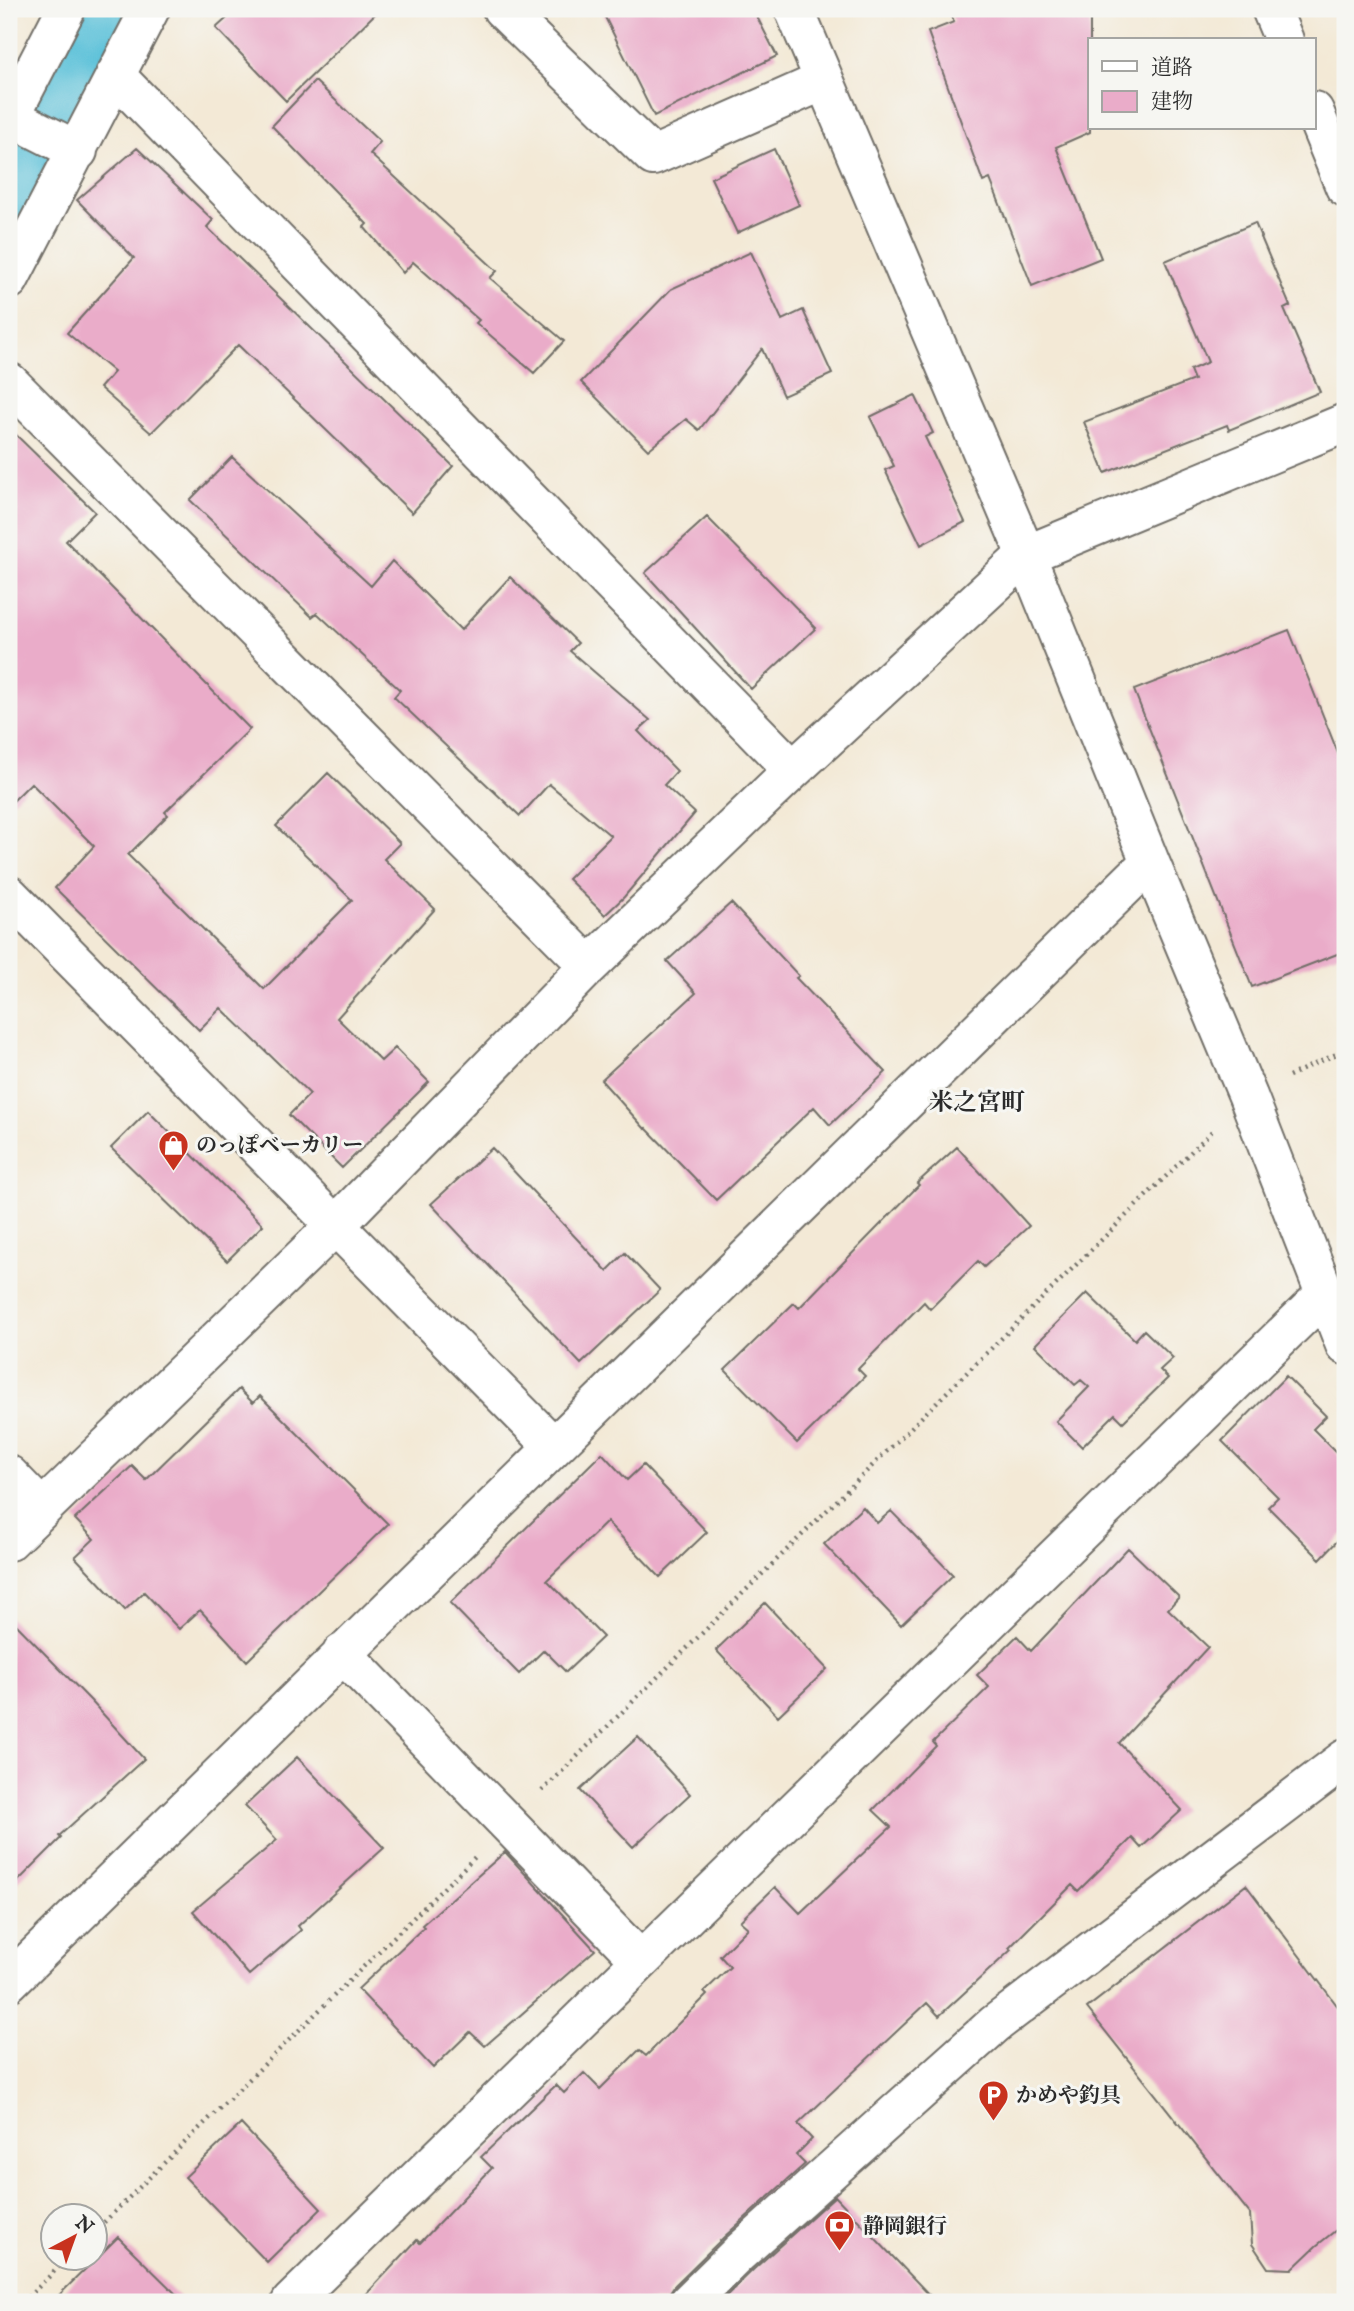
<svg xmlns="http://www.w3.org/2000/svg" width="1354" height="2311" viewBox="0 0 1354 2311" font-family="'IM FELL English','Noto Serif JP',serif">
  <rect width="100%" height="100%" fill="#f6f6f2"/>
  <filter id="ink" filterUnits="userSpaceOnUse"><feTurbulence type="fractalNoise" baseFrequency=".0143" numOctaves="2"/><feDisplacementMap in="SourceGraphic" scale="14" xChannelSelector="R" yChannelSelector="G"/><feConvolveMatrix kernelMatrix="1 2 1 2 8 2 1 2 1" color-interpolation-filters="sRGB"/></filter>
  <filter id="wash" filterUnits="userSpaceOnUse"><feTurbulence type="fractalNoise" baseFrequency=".00686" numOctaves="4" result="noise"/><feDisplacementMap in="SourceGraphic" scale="28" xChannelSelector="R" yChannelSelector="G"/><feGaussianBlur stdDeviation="1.57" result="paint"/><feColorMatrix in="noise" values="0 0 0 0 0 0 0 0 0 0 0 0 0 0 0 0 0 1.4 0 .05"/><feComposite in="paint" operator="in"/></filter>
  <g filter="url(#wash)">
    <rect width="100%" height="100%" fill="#f3e9d6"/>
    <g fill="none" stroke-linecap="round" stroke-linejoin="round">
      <path stroke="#5cc1d9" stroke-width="94" d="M65 96 110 9
        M9 206 26 173"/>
    </g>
    <g id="blocks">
      <path fill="#eaacc9" d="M237 9H380L286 101 216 28Z
        M601 9H753L777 56 654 116Z
        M949 9H1090V132L1056 147 1101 258 1032 286 990 179 983 182 928 32 954 22Z
        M315 81 380 142 370 154 497 271 490 278 564 341 534 373 476 323 479 320 413 262 403 273 364 227 367 224 272 126Z
        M137 148 213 220 207 227 453 466 412 513 238 345 151 433 100 388 114 372 67 333 134 258 77 200Z
        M774 149 799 205 737 233 711 178Z
        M1255 223 1290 306 1284 309 1320 392 1229 430 1227 425 1105 473 1084 422 1194 380 1190 370 1208 362 1165 261Z
        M751 252 782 320 803 310 832 374 783 396 762 349 699 430 686 419 648 450 581 382 671 289Z
        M915 395 933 433 925 437 965 522 921 545 885 470 894 466 870 417Z
        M9 428 95 512 66 541 250 729 165 812 168 815 128 855 264 989 352 900 276 826 328 773 400 843 384 859 435 909 337 1018 381 1061 395 1048 429 1082 342 1168 289 1115 310 1094 221 1008 199 1030 55 888 94 846 31 783 9 805Z
        M232 457 371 586 392 561 461 630 510 577 578 643 570 651 650 720 638 731 677 771 664 785 695 813 624 897 605 915 568 879 611 836 549 784 520 816 394 697 400 690 317 613 312 617 190 500Z
        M707 517 816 628 751 689 645 573Z
        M1289 630 1345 771V951L1252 987 1134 690Z
        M731 903 799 976 796 978 886 1072 830 1125 814 1107 716 1200 646 1128 645 1129 601 1080 696 993 667 961Z
        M148 1111 263 1225 227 1261 111 1148Z
        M957 1147 1029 1226 984 1267 978 1261 930 1309 924 1302 858 1369 865 1376 797 1443 725 1370 794 1303 799 1308 919 1185 917 1183Z
        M492 1148 607 1271 625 1253 660 1290 581 1364 431 1204Z
        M1087 1293 1135 1340 1144 1330 1173 1358 1160 1370 1168 1378 1123 1422 1115 1414 1082 1447 1056 1421 1089 1387 1081 1380 1075 1385 1035 1345Z
        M1286 1376 1326 1416 1313 1429 1345 1461V1533L1320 1559 1268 1507 1278 1497 1222 1441Z
        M239 1389 253 1403 260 1396 388 1524 247 1661 200 1610 179 1629 144 1592 125 1610 75 1557 94 1539 75 1519 132 1466 146 1480Z
        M602 1453 627 1480 643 1465 707 1532 660 1577 607 1522 547 1580 603 1637 566 1672 544 1650 519 1674 450 1603Z
        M863 1507 877 1523 891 1511 953 1575 901 1625 824 1544Z
        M1128 1548 1179 1597 1168 1609 1208 1647 1119 1743 1182 1810 1141 1848 1132 1838 1078 1891 1072 1885 1009 1948 1011 1950 939 2016 927 2003 798 2124 812 2139 796 2155 805 2164 724 2237 674 2286 668 2295V2302H359L417 2240 420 2243 492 2168 481 2157 556 2085 564 2093 584 2073 600 2089 639 2050 646 2056 707 1995 704 1992 730 1967 720 1956 748 1928 740 1921 775 1887 800 1913 891 1827 873 1810 936 1746 933 1742 989 1687 977 1675 1017 1636 1031 1651Z
        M765 1603 827 1669 778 1716 716 1650Z
        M9 1617 91 1701 144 1759 59 1836 61 1838 9 1890Z
        M638 1737 690 1794 633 1847 580 1790Z
        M297 1757 384 1848 298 1926 301 1930 249 1975 193 1911 277 1840 245 1806Z
        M505 1852 595 1950 485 2046 470 2032 433 2068 358 1989 424 1927 422 1925Z
        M1246 1885 1345 2016V2223L1316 2246 1292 2269 1268 2268 1252 2244 1250 2214 1087 2008Z
        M241 2124 321 2209 267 2262 185 2177Z
        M835 2196 936 2302H720L754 2269Z
        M118 2237 184 2302H52Z"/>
    </g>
  </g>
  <g filter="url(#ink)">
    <use href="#blocks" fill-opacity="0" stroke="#716e67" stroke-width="2"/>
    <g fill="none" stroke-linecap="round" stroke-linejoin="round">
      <defs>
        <path id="minor" d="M502 9 653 156 823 81
          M794 9 1026 555 1150 862 1248 1096 1345 1345
          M1271 9 1284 40
          M115 75 793 770
          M1314 111 1345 187
          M9 116 78 151
          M9 119 66 9
          M9 280 150 9
          M9 382 589 966
          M9 895 553 1446
          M9 1475 41 1508
          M9 1541 335 1226 589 966 793 770 1026 555 1345 423
          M342 1653 641 1961
          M9 1982 1150 862
          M291 2302 1324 1295
          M689 2302 739 2253 995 2024 1345 1759"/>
      </defs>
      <use href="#minor" stroke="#716e67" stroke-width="42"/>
      <path stroke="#716e67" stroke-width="4.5" stroke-dasharray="2 5" stroke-linecap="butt" d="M1289 1076 1345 1050
        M542 1791 1212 1131
        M94 2232 476 1856
        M23 2302 68 2258"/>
      <use href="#minor" stroke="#fff" stroke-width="38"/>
    </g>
  </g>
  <defs>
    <symbol id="shop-pin" viewBox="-11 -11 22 30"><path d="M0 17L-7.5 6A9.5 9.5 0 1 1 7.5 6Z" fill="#c8321e" stroke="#f6f6f2"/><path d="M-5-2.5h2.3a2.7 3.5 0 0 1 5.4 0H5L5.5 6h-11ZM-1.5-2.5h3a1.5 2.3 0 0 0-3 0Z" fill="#fff"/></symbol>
    <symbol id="parking-pin" viewBox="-11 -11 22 30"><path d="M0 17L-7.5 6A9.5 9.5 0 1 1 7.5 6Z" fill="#c8321e" stroke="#f6f6f2"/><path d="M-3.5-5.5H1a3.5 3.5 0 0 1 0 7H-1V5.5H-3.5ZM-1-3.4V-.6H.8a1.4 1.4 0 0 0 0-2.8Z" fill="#fff"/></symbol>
    <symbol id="bank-pin" viewBox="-11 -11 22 30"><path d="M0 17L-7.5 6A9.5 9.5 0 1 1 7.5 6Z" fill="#c8321e" stroke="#f6f6f2"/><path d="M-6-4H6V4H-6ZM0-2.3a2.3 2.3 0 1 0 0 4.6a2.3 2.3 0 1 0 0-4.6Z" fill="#fff"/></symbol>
  </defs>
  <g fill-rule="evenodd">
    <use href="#shop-pin" x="156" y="1128" width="35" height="47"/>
    <use href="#parking-pin" x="976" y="2078" width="35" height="47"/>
    <use href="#bank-pin" x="822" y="2208" width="35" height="47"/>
  </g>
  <g text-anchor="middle" stroke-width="6" stroke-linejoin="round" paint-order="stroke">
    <g font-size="21" font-weight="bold" fill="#2b2b2b" stroke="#f6f6f2" text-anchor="start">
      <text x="196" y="1152">のっぽベーカリー</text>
      <text x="1016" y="2102">かめや釣具</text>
      <text x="863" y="2233">静岡銀行</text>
    </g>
    <g font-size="24" font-weight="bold" fill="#2b2b2b" stroke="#f6f6f2">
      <text x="977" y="1110">米之宮町</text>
    </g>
  </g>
  <rect width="1354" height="2311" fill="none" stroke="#f6f6f2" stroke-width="35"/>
  <rect x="1088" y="38" width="228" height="91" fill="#f6f6f2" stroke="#a5a5a2" stroke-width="2"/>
  <rect x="1102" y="61" width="35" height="10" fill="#ffffff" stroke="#a5a5a2" stroke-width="2"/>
  <text x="1151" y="74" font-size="21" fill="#2b2b2b">道路</text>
  <rect x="1102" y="91" width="35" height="21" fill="#eaacc9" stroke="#a5a5a2" stroke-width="2"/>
  <text x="1151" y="108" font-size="21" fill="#2b2b2b">建物</text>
  <g transform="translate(74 2237) rotate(41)"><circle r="33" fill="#f6f6f2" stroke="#a5a5a2" stroke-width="2"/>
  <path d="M0-5L12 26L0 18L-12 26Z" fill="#c8321e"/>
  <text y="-10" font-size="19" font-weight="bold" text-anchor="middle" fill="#2b2b2b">N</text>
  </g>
</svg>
